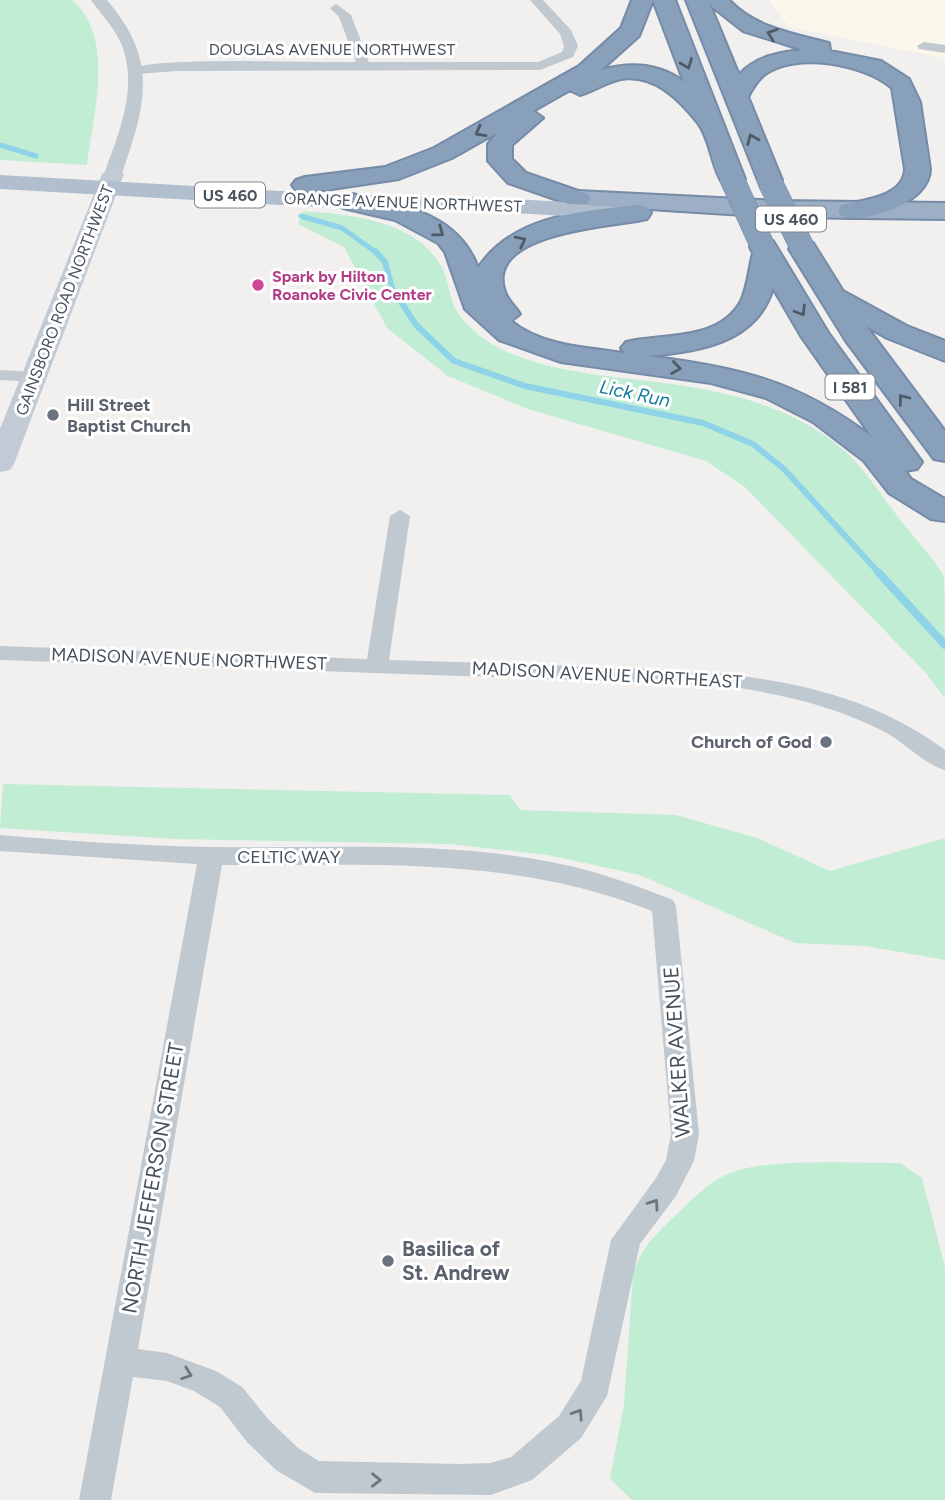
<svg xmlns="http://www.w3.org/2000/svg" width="945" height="1500" viewBox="0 0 945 1500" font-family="Figtree,sans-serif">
  <rect width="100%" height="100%" fill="#f2efef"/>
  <path fill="#fbf7ea" d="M769 0H945V58L789 27Z"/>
  <path fill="#c0edd3" d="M0 0H72C116 38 93 114 87 165L0 160Z
    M303 211C351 215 419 220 443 270 449 282 449 298 456 310 464 325 485 341 499 348 557 377 629 376 691 387 748 396 813 417 853 459 872 479 888 505 905 526 916 540 937 562 944 577 945 587 945 679 945 698L925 672 745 487 706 461 528 409 448 376 387 328 344 247 298 224Z
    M3 784 510 795 520 810 676 815 757 838 830 871 945 838V960L866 946 795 943 640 875 548 855 451 844 175 839 0 828Z
    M900 1163 922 1178 945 1267V1500H632L610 1479 624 1405 633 1274C641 1247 657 1233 677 1214 694 1198 710 1180 733 1172 770 1158 857 1163 900 1163Z"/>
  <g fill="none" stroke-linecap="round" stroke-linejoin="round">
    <path stroke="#8fd3e8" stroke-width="5" d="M0 145 36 156
      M301 216 342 228 377 253"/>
    <path stroke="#8fd3e8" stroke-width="6" d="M375 251 385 262 392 288 416 325 454 361 525 386 703 423 753 444 784 469 880 574"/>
    <path stroke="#8fd3e8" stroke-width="8" d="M878 572 945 645"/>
    <defs>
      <path id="trunk" d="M578 191 777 201 945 203V219L777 217 569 204 565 199 569 194Z"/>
      <path id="motorway" d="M632 0H675L745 179 741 184H723C711 167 711 140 698 123 679 99 654 74 621 79 606 82 594 91 580 95L570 90 533 111 543 118 512 145V159L526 173 587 194 591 199 587 204H569L508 183 488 161V144L498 132 452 158 399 179 305 193 296 190 292 185 296 180 305 177 385 167 434 148 579 66 621 28ZM653 0 684 82C659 63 630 62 601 70L639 36Z
        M686 0H729C755 28 794 34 829 43L830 51 881 61 909 79 920 102 930 169C930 202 869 223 842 217L838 211 842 205C863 200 904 197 905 169L892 88C864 64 796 51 764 75 757 81 752 89 748 97L782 180 778 185H760ZM710 5 743 31 803 50C779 52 754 57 739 75Z
        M352 194C404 206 458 213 478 268 512 216 581 211 638 205L647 207 651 213 647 219C615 227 483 231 505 292 508 301 515 306 520 314L511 321C541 346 588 348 625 353L621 348 626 342C663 333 719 342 741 301 748 286 749 268 753 253L750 247 753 241H773L829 334 922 462 917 469 905 471 911 479 945 499V521L931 519 889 493 864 461 813 422 766 398 711 383 561 362 499 340 465 309 445 252 438 243 395 220 343 208 339 202 343 196ZM773 288 801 336 872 437C797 380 739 368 648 356 698 352 757 343 773 288Z
        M803 241 813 243 843 291 907 326 945 341V361L887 338 866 326 945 431V461L934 459 846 341 789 249 793 243Z"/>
    </defs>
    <use href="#trunk" stroke="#758ba7" stroke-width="4"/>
    <use href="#motorway" stroke="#758ba7" stroke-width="4"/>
    <path fill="#c0c9d0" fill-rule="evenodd" d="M530 0H543L571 30 578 46 573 57 540 70 176 71 137 74 130 70C146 56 323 63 356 62L339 17 330 8 336 4 351 15 369 62H538L562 52 564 46 560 34Z
      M924 42 945 45V53L919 49 917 46Z
      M0 370 34 372 43 377 34 382 0 380Z
      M400 510 410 516 389 660C458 662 527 664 596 667 717 671 843 674 945 750V770C924 764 905 743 885 732 833 705 777 693 719 685L0 660V646L367 659 390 516Z
      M0 835C71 841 141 846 212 847 326 849 444 840 556 863 597 871 635 885 673 900L676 906 699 1134 694 1161 676 1196 640 1244 607 1396 581 1438 532 1480 491 1495 315 1493 276 1470 247 1442 220 1407 194 1391 167 1381 133 1377 111 1500H79L197 864 0 851ZM222 865C373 866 508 855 652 911L671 1134 666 1160 656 1178 611 1240 581 1381 559 1416 511 1457 491 1463 460 1464 319 1461 298 1448 269 1420 242 1387 216 1371 167 1353 138 1349Z"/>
    <path fill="#c0c9d0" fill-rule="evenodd" d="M91 0H107C159 61 146 104 122 174L113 180 104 174C119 133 140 84 120 41 112 25 101 14 91 0Z"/>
    <path fill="#c1cad5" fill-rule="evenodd" d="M113 167 124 174 14 464 10 470 0 472V429L102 174Z"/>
    <path fill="#b0becd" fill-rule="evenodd" d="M0 175 352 195 477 197 638 206 647 208 650 213 647 218 638 220 477 211 352 209 0 189Z"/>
    <use href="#trunk" fill="#9cafc4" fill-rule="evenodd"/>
    <use href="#motorway" fill="#89a0bb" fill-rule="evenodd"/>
    <defs>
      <path id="motorway-bridge" d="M732 179 763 247
        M769 180 803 249"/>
    </defs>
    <use href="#motorway-bridge" stroke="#758ba7" stroke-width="25" stroke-linecap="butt"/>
    <use href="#motorway-bridge" stroke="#89a0bb" stroke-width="24"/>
  </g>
  <defs><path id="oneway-chevron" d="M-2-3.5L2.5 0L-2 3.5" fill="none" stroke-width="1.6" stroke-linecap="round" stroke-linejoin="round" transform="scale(1.75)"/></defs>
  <g stroke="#4e5a66">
    <use href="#oneway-chevron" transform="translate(772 34) rotate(-161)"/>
    <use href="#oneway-chevron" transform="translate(687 64) rotate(69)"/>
    <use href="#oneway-chevron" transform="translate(480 132) rotate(151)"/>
    <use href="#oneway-chevron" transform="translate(752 139) rotate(-113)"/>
    <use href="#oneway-chevron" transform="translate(439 232) rotate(36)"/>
    <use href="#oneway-chevron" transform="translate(521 241) rotate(-27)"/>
    <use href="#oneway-chevron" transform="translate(801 311) rotate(58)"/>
    <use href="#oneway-chevron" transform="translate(676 368) rotate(8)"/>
    <use href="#oneway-chevron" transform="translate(903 399) rotate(-128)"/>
  </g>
  <g stroke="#6c767f">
    <use href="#oneway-chevron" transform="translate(654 1204) rotate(-55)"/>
    <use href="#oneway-chevron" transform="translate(187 1374) rotate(20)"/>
    <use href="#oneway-chevron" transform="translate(578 1414) rotate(-57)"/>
    <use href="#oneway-chevron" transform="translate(376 1480) rotate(1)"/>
  </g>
  <circle fill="#d1479c" stroke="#fff" stroke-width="2.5" cx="258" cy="285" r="7"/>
  <g fill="#6b7280" stroke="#fff" stroke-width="2.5">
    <circle cx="53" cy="415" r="7"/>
    <circle cx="826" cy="742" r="7"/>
    <circle cx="388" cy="1261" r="7"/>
  </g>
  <g text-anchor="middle" stroke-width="6" stroke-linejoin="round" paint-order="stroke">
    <g font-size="16" fill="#48525c" stroke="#fff">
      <text x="332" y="55">DOUGLAS AVENUE NORTHWEST</text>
      <text transform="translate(403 202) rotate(2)" y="6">ORANGE AVENUE NORTHWEST</text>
      <text transform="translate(64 300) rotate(-69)" y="6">GAINSBORO ROAD NORTHWEST</text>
    </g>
    <g fill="#fff" stroke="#7f868d" stroke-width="2">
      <rect x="195" y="182.5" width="70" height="25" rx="5"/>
      <rect x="756" y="206.5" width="70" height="25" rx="5"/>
      <rect x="825.5" y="374.5" width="49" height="25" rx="5"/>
    </g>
    <g font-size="16" font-weight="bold" fill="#48525c">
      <text x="230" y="201">US 460</text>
      <text x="791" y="225">US 460</text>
      <text x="850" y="393">I 581</text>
    </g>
    <g font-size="16" font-weight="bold" fill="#b23c85" stroke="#fff" text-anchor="start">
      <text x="272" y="282">Spark by Hilton<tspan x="272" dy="18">Roanoke Civic Center</tspan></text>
    </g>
    <g font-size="18" font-weight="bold" fill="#5b616d" stroke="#fff" text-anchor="start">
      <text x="67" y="411">Hill Street<tspan x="67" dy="21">Baptist Church</tspan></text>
      <text x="812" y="748" text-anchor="end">Church of God</text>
    </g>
    <g font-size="18" fill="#48525c" stroke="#fff">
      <text transform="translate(189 659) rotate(2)" y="6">MADISON AVENUE NORTHWEST</text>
      <text transform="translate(607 675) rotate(3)" y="6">MADISON AVENUE NORTHEAST</text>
      <text x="289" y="863">CELTIC WAY</text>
    </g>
    <g font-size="19" font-style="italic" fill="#137c9d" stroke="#fff">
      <text transform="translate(635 393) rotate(12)" y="7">Lick Run</text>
    </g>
    <g font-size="21" fill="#48525c" stroke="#fff">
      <text transform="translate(677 1052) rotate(-94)" y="7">WALKER AVENUE</text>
      <text transform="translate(153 1178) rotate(-80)" y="7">NORTH JEFFERSON STREET</text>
    </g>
    <g font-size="21" font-weight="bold" fill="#5b616d" stroke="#fff" text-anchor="start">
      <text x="402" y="1256">Basilica of<tspan x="402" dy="24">St. Andrew</tspan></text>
    </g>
  </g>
</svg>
